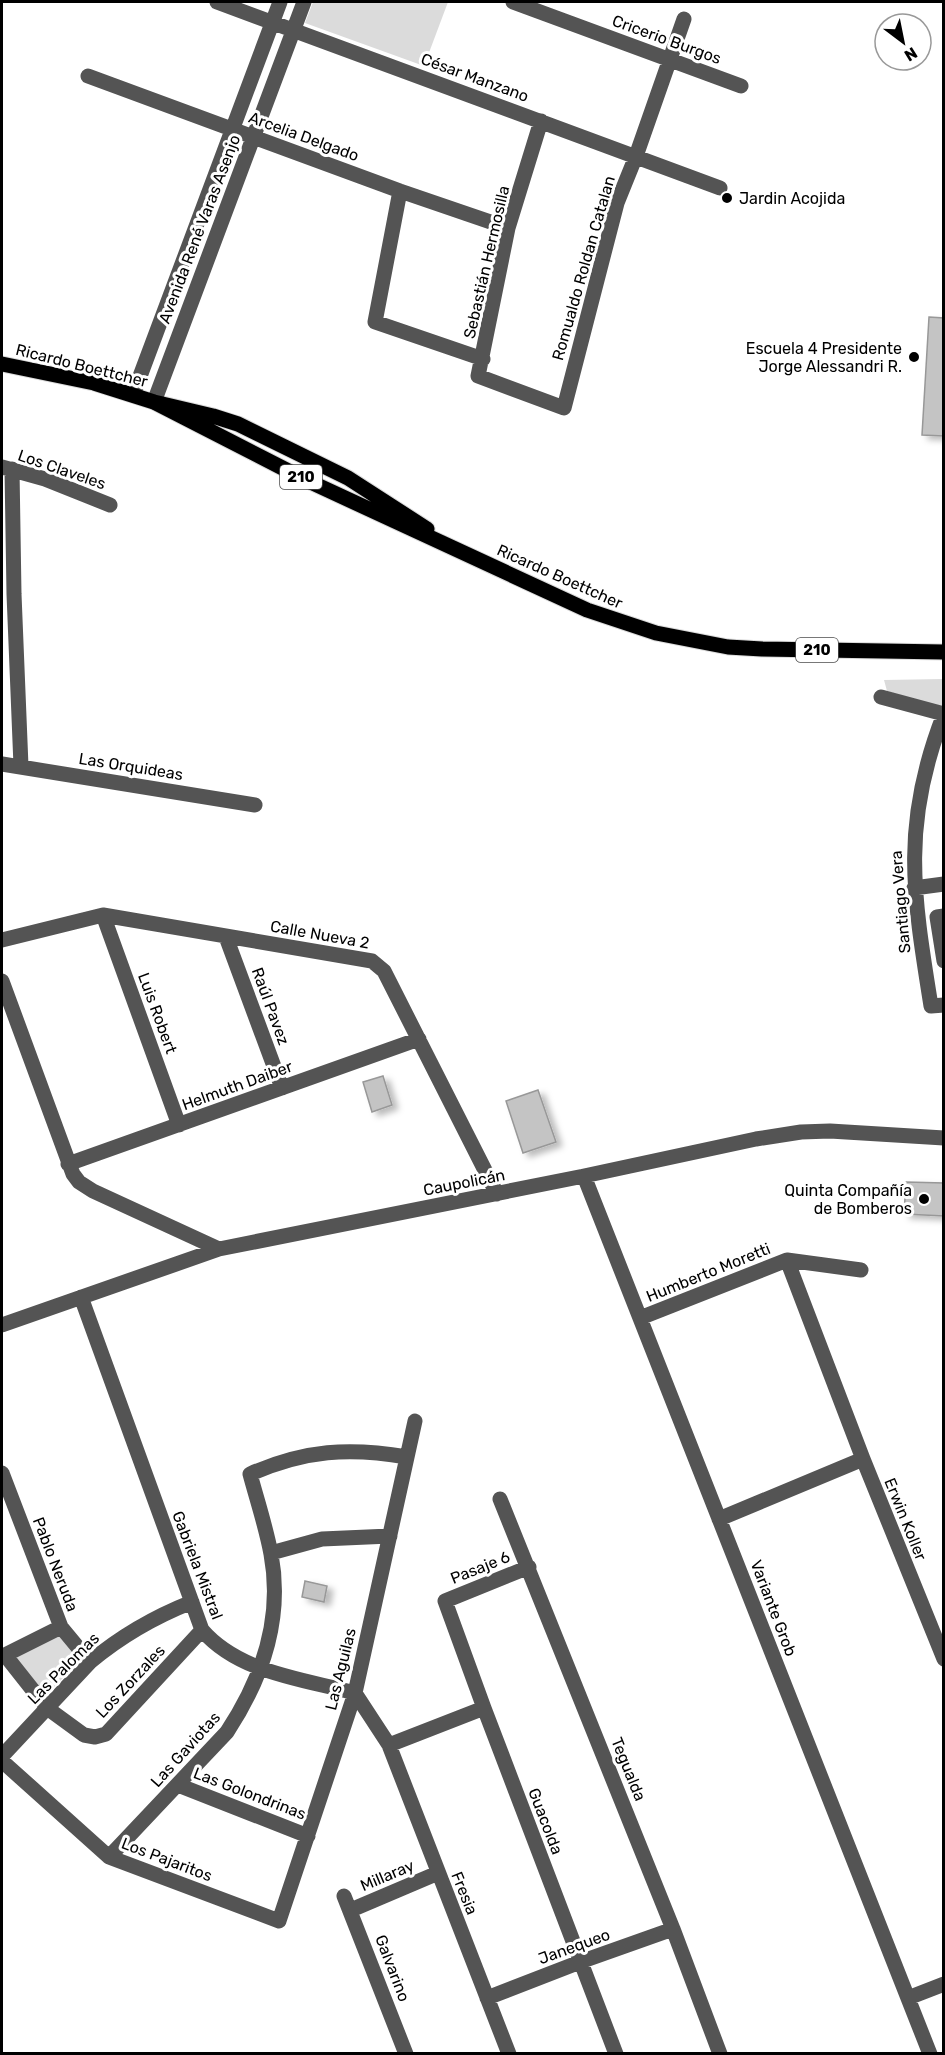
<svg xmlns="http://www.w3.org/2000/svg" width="945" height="2055" viewBox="0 0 945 2055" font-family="Rubik,sans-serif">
  <defs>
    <filter id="shadow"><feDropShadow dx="6" dy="4" stdDeviation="3" flood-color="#0004"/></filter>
  </defs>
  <rect width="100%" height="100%" fill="#fff"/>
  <path fill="#dbdbdb" d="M313 2H448L424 66 305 23Z
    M943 679V708L887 691 884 680Z
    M60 1633 81 1660 43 1698 11 1657Z"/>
  <path fill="#c4c4c4" stroke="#989898" stroke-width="1.5" filter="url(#shadow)" d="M929 317 944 318V436L922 435Z
    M383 1076 392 1105 372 1112 363 1082Z
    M538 1090 556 1142 523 1153 506 1101Z
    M906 1182 944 1183V1216L904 1214Z
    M305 1581 327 1586 324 1602 302 1597Z"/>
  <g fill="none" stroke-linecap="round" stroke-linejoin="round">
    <defs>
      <path id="major" d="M2 364 94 383 154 402 213 416 238 424 348 478 427 529
        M154 402 304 479 587 610 656 633 728 647 762 649 944 652"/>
    </defs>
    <use href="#major" stroke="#dbdbdb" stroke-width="17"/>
    <path stroke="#545454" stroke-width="15" d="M217 2 720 188
      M513 2 741 86
      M88 76 400 191 508 228
      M541 121 508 228 478 376 564 408 617 203 636 156 684 19
      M400 191 375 322 483 359
      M133 395 280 2
      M154 402 304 2
      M2 467 45 479 110 505
      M12 469 14 594 21 766
      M881 697 944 714
      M944 714C901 823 913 894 931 1006L944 1005
      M2 764 255 805
      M914 888 944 884
      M103 915 179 1125
      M944 916 937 917 944 961
      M226 937 282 1088
      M2 940 103 915 372 961 384 971 497 1194
      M2 981 73 1174 79 1182 93 1191 219 1249
      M68 1164 419 1039
      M584 1176 930 2054
      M787 1260 863 1459 944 1659
      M81 1297 202 1630C239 1673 303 1679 355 1693L389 1745 509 2054
      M640 1318 787 1260 861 1270
      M2 1325 219 1249 584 1176 756 1139 801 1132 830 1131 944 1138
      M2 1473 61 1627 90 1662
      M500 1499 673 1929 720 2054
      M719 1519 863 1459
      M271 1553 322 1539 390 1536
      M529 1567 445 1601 484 1708 616 2054
      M61 1627 5 1655 47 1708 84 1735 95 1737 106 1734 202 1630
      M389 1745 484 1708
      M2 1756 90 1662C121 1636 154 1617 192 1602
      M2 1761 109 1857 279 1921 355 1693 415 1421
      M178 1785 308 1836
      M109 1857 227 1732C262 1679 283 1618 271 1554 266 1527 257 1500 250 1474 305 1450 349 1447 407 1457
      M344 1896 406 2054
      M351 1910 438 1873
      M487 1998 580 1962 673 1929
      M908 1998 944 1984"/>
    <use href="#major" stroke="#000" stroke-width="15"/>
  </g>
  <g fill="#000" stroke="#fff" stroke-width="2">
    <circle cx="727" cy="198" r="6"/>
    <circle cx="914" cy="357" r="6"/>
    <circle cx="924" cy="1199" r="6"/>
  </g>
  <g text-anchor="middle" stroke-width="6" stroke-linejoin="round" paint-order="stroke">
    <g fill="#fff" stroke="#4c4c4c" stroke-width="1.5">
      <rect x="280" y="465" width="42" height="24" rx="4.5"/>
      <rect x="796" y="638" width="42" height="24" rx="4.5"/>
    </g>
    <g font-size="15" font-weight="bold" fill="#000">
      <text x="301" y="482">210</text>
      <text x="817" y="655">210</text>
    </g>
    <g font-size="16" fill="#000" stroke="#fff">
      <text transform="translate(667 39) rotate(20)" y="6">Cricerio Burgos</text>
      <text transform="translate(475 77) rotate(20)" y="6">César Manzano</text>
      <text transform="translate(304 136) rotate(20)" y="6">Arcelia Delgado</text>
      <text transform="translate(199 229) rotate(-69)" y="6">Avenida René Varas Asenjo</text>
      <text transform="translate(486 262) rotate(-77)" y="6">Sebastián Hermosilla</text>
      <text transform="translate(583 268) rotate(-74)" y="6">Romualdo Roldan Catalan</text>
      <text transform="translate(82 365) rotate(14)" y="6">Ricardo Boettcher</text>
      <text transform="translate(62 469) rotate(19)" y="6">Los Claveles</text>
      <text transform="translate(560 576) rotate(24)" y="6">Ricardo Boettcher</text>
      <text transform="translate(131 766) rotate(9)" y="6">Las Orquideas</text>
      <text transform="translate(900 902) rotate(-95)" y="6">Santiago Vera</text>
      <text transform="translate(320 934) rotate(10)" y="6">Calle Nueva 2</text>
      <text transform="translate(271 1006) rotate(70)" y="6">Raúl Pavez</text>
      <text transform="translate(158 1013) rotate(70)" y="6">Luis Robert</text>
      <text transform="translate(237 1085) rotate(-20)" y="6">Helmuth Daiber</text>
      <text transform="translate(464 1182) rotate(-11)" y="6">Caupolicán</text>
      <text transform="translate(708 1272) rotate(-22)" y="6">Humberto Moretti</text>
      <text transform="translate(906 1519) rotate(68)" y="6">Erwin Koller</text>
      <text transform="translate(56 1564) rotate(69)" y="6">Pablo Neruda</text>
      <text transform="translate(198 1565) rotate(69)" y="6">Gabriela Mistral</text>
      <text transform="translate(480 1567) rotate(-22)" y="6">Pasaje 6</text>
      <text transform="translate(774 1608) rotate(69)" y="6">Variante Grob</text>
      <text transform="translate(63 1668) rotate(-45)" y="6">Las Palomas</text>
      <text transform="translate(340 1669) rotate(-76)" y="6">Las Aguilas</text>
      <text transform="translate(130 1681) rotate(-47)" y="6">Los Zorzales</text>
      <text transform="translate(185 1749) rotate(-48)" y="6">Las Gaviotas</text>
      <text transform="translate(629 1769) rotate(68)" y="6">Tegualda</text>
      <text transform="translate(250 1793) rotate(21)" y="6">Las Golondrinas</text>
      <text transform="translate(546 1821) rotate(69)" y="6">Guacolda</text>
      <text transform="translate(167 1859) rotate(21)" y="6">Los Pajaritos</text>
      <text transform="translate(387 1875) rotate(-23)" y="6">Millaray</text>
      <text transform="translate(465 1893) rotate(68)" y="6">Fresia</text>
      <text transform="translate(574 1946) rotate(-20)" y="6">Janequeo</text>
      <text transform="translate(393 1968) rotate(69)" y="6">Galvarino</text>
    </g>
    <g font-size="16" fill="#000" stroke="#fff" text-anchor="end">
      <text x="739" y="204" text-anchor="start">Jardin Acojida</text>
      <text x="902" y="354">Escuela 4 Presidente<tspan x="902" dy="18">Jorge Alessandri R.</tspan></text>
      <text x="912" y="1196">Quinta Compañía<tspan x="912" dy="18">de Bomberos</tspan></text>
    </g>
  </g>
  <rect width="945" height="2055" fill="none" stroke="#000000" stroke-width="6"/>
  <g transform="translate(903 42) rotate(148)"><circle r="28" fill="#ffffff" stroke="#999999" stroke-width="1.5"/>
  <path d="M0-4.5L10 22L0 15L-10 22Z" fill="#000000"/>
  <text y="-9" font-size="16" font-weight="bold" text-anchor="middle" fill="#000000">N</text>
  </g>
</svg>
